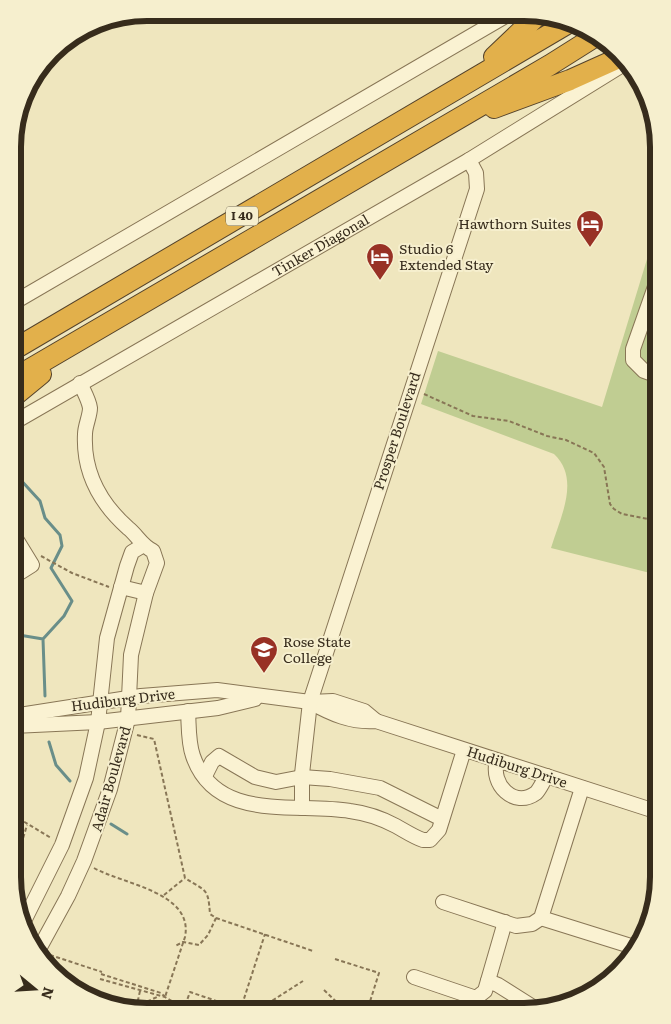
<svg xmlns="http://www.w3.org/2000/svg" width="671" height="1024" viewBox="0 0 671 1024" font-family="Literata,serif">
  <rect width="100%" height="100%" fill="#efe6be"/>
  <path fill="#c0cd92" d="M658 223V575L551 548C560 518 581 479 554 454L421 404 438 351 602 407Z"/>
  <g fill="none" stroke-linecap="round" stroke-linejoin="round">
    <path stroke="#698e89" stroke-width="3" d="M13 634 43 639 64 616 72 601 51 568 62 546 60 535 45 518 40 501 18 477 22 441
      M43 639 45 696
      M49 742 56 765 70 781
      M111 824 127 834"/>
    <defs>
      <g id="minor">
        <path d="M13 303 509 14"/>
        <path d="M658 376 644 371 633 360V349L658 278"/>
        <path id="s1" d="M13 423 469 160 624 64"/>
        <path d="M13 577 32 565 13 534"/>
        <path d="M121 587 146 593"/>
        <path d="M310 702C331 714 352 723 376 721L658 812"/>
        <path d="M188 711C189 726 188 742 193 756 216 823 296 802 350 811 366 813 381 818 396 826 405 831 414 837 423 840H430L439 830 464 750"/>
        <path d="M13 716 141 696 217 690 310 702 333 701 364 711 376 721"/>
        <path d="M13 726 98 722 218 708 255 699"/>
        <path d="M497 761C490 784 514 809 536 793 540 789 543 781 547 776"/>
        <path d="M205 776 212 762 219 756 255 777 276 782 302 777 330 779 380 788 442 819"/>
        <path d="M302 808V774L310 702 477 189 476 173 469 160"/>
        <path d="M443 902 516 926 532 924 541 918 582 788"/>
        <path d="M541 918 637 948"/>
        <path d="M22 925 62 845 86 778 98 722 107 638 127 566 132 552 142 546"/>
        <path d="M39 949 68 896 84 861 110 789 128 719 131 655 146 593 157 563 153 551C141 545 138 536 128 528 100 503 83 473 85 434 85 426 90 416 90 408 89 400 83 390 80 383"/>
        <path d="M414 977 476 998 485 991 505 922"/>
        <path d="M488 981 498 985 536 1009"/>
      </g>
      <path id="highway" d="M494 57 539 14
        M494 108 570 80 619 58
        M13 350 567 24
        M13 379 550 65 596 36
        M13 397 41 374"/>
    </defs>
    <use href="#minor" stroke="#887656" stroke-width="16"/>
    <use href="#highway" stroke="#55432b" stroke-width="22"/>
    <path stroke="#887656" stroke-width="2" stroke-dasharray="4 2.5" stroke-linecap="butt" d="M648 227 658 225
      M424 394 473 416 509 421 547 436 566 440 594 453 604 467 610 504 614 509 622 514 658 521
      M41 556 72 573 109 587
      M137 735 154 739 185 878C207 892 208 888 210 914L216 918 208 935 199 945 183 942 175 946
      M13 815 51 838
      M94 868C122 884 194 892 185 937L165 997
      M14 869 27 825
      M164 895 185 878
      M216 918 313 951
      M50 955 102 972
      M335 959 379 973 367 1011
      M47 960 54 957
      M101 974 161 993 165 997
      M100 979 165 997 172 1001 179 1011
      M324 990 346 1011
      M140 991 138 1000 144 1003 157 997
      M183 1011 190 992 246 1011
      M240 1011 265 934
      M256 1011 303 981"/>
    <use href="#minor" stroke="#faf2d2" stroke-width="14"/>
    <use href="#highway" stroke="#e2b04b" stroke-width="20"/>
  </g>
  <defs>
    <symbol id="hotel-pin" viewBox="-11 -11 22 30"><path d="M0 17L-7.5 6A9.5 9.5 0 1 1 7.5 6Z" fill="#983125" stroke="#f6efce"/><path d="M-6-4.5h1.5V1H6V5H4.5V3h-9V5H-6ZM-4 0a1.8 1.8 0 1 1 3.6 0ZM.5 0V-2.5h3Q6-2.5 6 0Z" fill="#fff"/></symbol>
    <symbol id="university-pin" viewBox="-11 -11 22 30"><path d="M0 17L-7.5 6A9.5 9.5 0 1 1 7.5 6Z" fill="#983125" stroke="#f6efce"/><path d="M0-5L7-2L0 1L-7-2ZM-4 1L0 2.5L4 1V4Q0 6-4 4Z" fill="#fff"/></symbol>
  </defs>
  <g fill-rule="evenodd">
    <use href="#hotel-pin" x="574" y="208" width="32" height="43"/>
    <use href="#hotel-pin" x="364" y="241" width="32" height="43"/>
    <use href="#university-pin" x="248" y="634" width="32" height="43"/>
  </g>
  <g text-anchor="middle" stroke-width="4" stroke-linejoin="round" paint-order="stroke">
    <rect fill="#f6efce" stroke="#706651" stroke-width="1" x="226" y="206.5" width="32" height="19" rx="4"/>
    <g font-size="12" font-weight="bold" fill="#372c1c">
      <text x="242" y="220">I 40</text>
    </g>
    <g font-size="14" fill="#372c1c" stroke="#f6efce" text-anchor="start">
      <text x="571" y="229" text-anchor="end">Hawthorn Suites</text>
      <text x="399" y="254">Studio 6<tspan x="399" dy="16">Extended Stay</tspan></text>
      <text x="283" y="647">Rose State<tspan x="283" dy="16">College</tspan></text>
    </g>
    <g font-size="14" fill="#372c1c" stroke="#f6efce">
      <text dy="5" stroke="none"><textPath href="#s1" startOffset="355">Tinker Diagonal</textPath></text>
      <text transform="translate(397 431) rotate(-72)" y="5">Prosper Boulevard</text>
      <text transform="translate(123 700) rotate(-7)" y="5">Hudiburg Drive</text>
      <text transform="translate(517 767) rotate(18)" y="5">Hudiburg Drive</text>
      <text transform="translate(111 779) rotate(-74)" y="5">Adair Boulevard</text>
    </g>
  </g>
  <path d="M0 0H671V1024H0ZM147 21H524A126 126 0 0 1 650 147V877A126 126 0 0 1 524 1003H147A126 126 0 0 1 21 877V147A126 126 0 0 1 147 21Z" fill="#f6efce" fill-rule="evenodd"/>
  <path fill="none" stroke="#372c1c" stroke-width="6" d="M147 21H524A126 126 0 0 1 650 147V877A126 126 0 0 1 524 1003H147A126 126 0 0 1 21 877V147A126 126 0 0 1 147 21Z"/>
  <g transform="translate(35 989) rotate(108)" stroke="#f6efce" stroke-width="4" paint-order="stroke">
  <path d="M0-4L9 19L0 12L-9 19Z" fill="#372c1c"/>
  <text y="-8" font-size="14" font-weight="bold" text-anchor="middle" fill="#372c1c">N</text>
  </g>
</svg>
